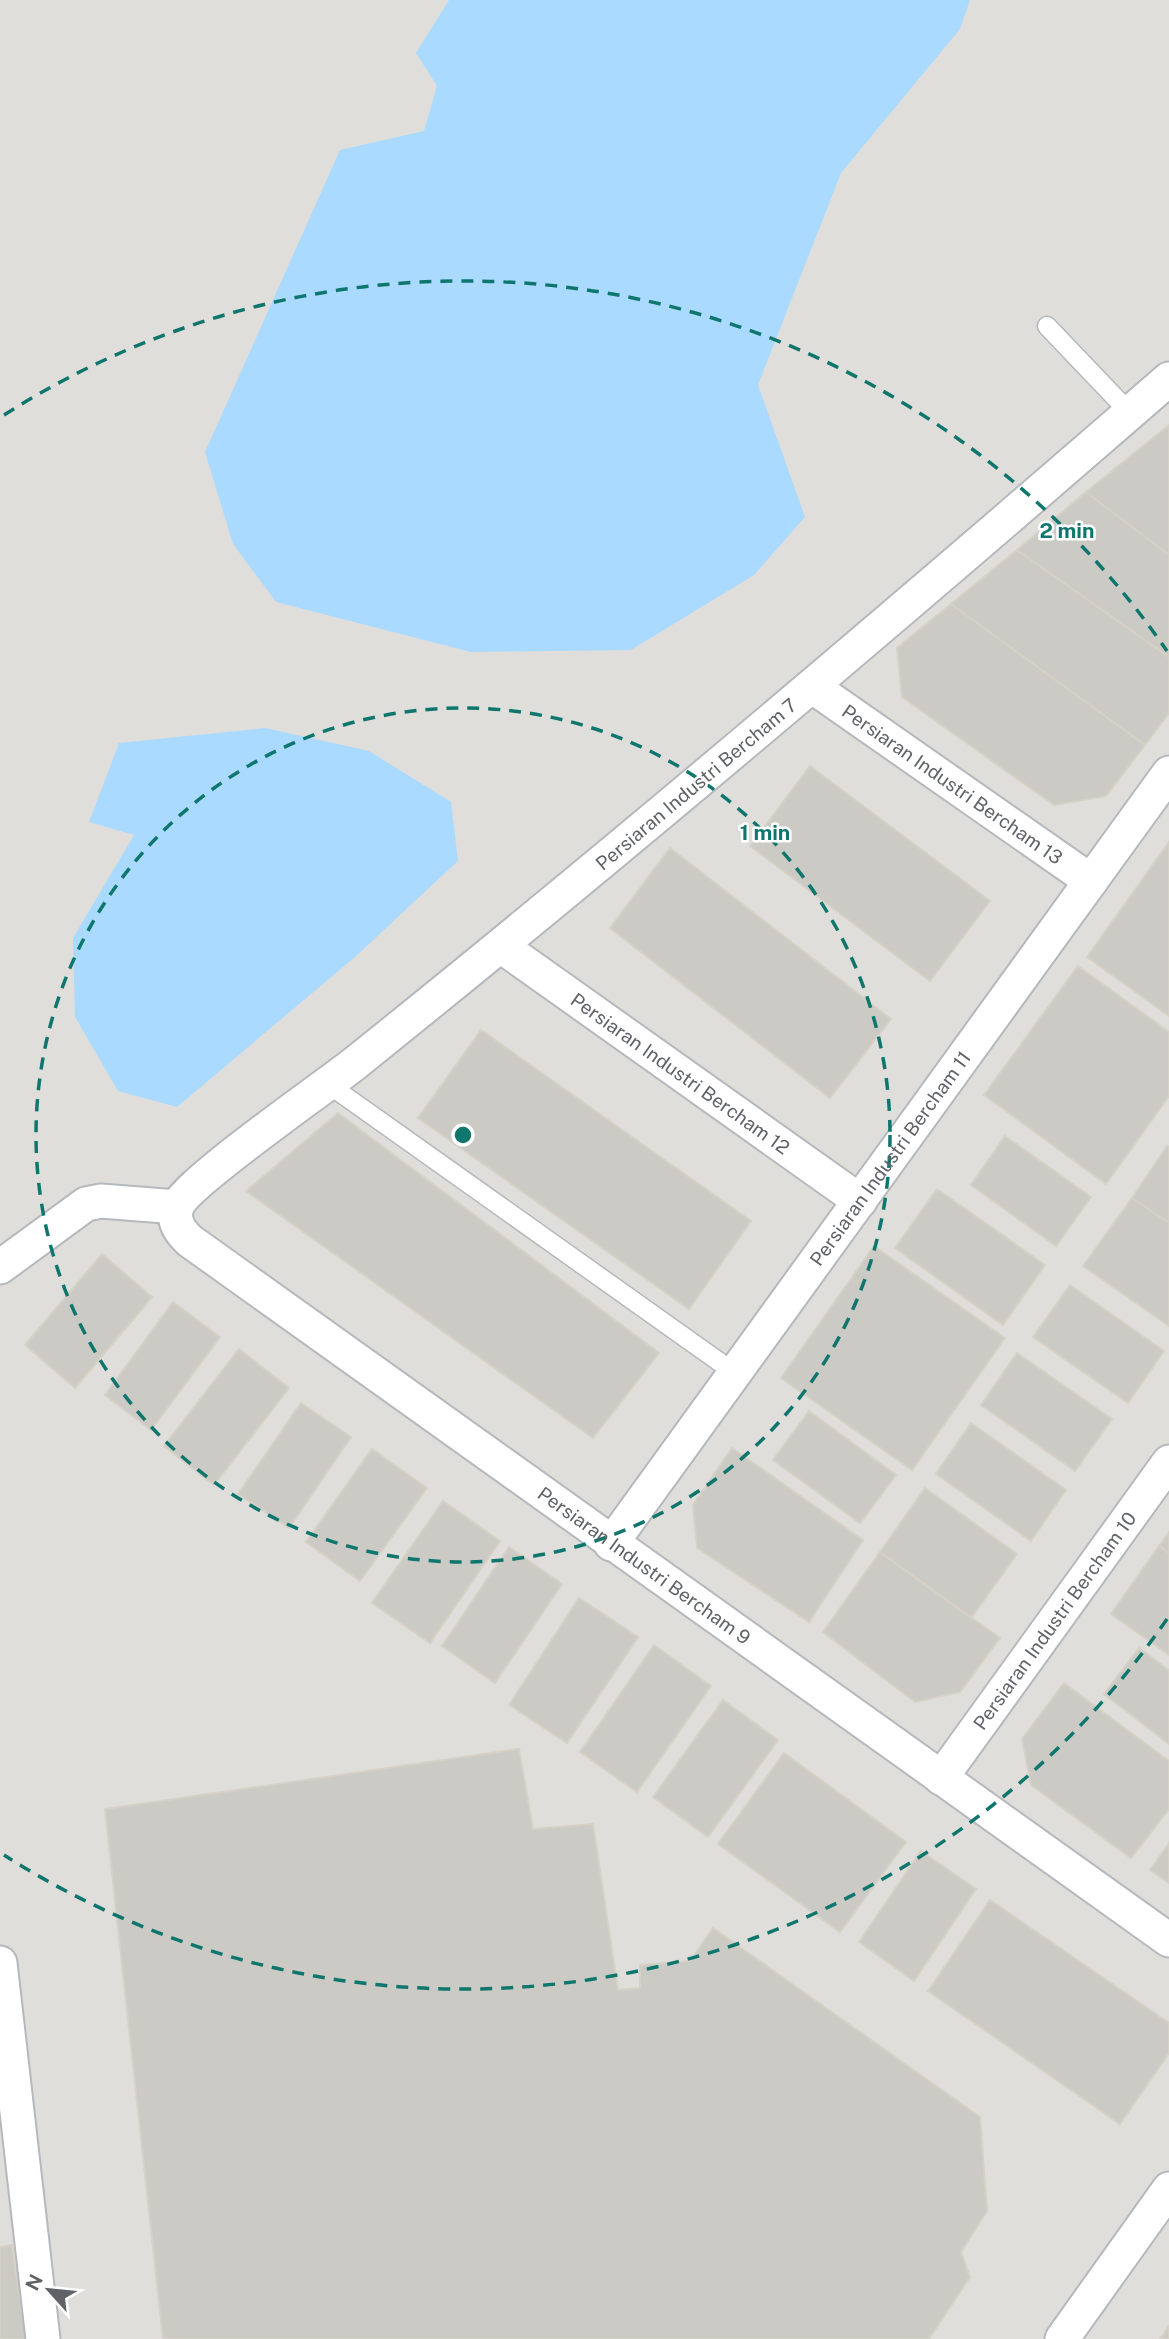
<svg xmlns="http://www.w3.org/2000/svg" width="1169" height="2339" viewBox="0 0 1169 2339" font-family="'Public Sans',sans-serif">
  <rect width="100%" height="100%" fill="#f1efe8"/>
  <path fill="#e0deda" d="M0 0H1169V2339H0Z"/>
  <path fill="#aadaff" d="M449 0H970L960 29 841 173 758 385 805 517 754 575 631 650 471 652 276 602 233 544 205 452 340 150 424 131 437 86 416 53Z
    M265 728 369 751 451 802 458 861 355 957 177 1107 118 1091 75 1017 73 938 134 835 89 822 119 743Z"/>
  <path fill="#cccac5" stroke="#d6d1c6" stroke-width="2" d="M1169 425V555L1086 492Z
    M1086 492 1169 555V657L1017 550Z
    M1017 550 1169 657V713L1145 745 951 604Z
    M951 604 1145 745 1106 796 1054 805 902 697 897 648Z
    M810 766 990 901 930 981 750 846Z
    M1169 842V1016L1087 957Z
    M670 848 891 1019 830 1098 610 928Z
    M1078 966 1169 1032V1096L1106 1184 984 1095Z
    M481 1030 751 1221 689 1309 418 1118Z
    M338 1113 659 1353 593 1438 246 1191Z
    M1005 1136 1091 1197 1056 1246 971 1185Z
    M1167 1146 1169 1147V1223L1132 1198Z
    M937 1189 1045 1265 1003 1325 895 1248Z
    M1132 1198 1169 1223V1326L1083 1266Z
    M874 1246 1005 1338 912 1470 781 1378Z
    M102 1254 152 1297 75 1388 25 1345Z
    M1070 1285 1164 1351 1128 1403 1033 1337Z
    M173 1302 220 1337 151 1430 105 1395Z
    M239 1349 289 1388 214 1485 164 1446Z
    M1017 1353 1112 1419 1075 1471 981 1405Z
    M301 1403 351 1437 289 1528 238 1494Z
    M809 1411 896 1475 860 1523 773 1460Z
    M971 1423 1066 1490 1031 1541 936 1474Z
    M732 1448 863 1540 809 1622 697 1548 693 1505Z
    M372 1449 427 1488 360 1581 306 1542Z
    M925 1488 1017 1554 971 1618 880 1552Z
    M443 1501 500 1541 430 1643 372 1603Z
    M1169 1532V1553L1159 1546Z
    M1159 1546 1169 1553V1655L1111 1614Z
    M509 1547 562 1584 495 1683 442 1646Z
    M880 1552 1000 1638 960 1692 915 1702 823 1632Z
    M579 1598 638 1637 567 1743 509 1705Z
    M654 1645 711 1686 637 1792 580 1752Z
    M1139 1648 1169 1670V1744L1104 1694Z
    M1064 1683 1169 1761V1809L1131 1858 1031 1785 1022 1739Z
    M723 1700 778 1740 708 1837 653 1797Z
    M519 1749 533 1829 593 1824 618 1990 640 1988V1965L690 1961 713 1928 980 2117 987 2211 961 2252 970 2277 929 2339H163L105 1809Z
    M784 1753 906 1842 840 1932 718 1844Z
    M1169 1843V1883L1150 1870Z
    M921 1851 976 1889 914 1981 859 1942Z
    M990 1900 1169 2023V2053L1120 2124 928 1991Z
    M12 2245 26 2339H0V2247Z
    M1169 2326V2339H1160Z"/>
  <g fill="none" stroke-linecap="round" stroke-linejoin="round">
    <defs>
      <path id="service" d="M1047 326 1130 413
        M328 1084 735 1373"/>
      <g id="minor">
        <path id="s1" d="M1169 379C901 612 631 842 354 1064 325 1087 186 1183 177 1207 172 1221 180 1232 190 1241L1169 1940"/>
        <path id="s2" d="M813 687 1091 881"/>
        <path id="s3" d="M501 946 860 1201"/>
        <path d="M0 1267 86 1204 101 1201 177 1207"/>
        <path id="s4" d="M611 1544 1169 773"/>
        <path id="s5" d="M941 1778 1169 1462"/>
        <path d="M0 1963 43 2339"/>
        <path d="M1062 2339 1169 2189"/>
      </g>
    </defs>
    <use href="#service" stroke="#b5b8bc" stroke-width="21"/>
    <use href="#minor" stroke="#b5b8bc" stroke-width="37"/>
    <use href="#service" stroke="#fff" stroke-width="18"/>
    <use href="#minor" stroke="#fff" stroke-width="33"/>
  </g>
  <g fill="none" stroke="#0f766e" stroke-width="3.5" stroke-dasharray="12 9">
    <circle cx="463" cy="1135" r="427"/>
    <path d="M1167 1619A854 854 0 0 1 4 1855M4 415A854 854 0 0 1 1167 651"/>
  </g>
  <g text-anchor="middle" stroke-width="5" stroke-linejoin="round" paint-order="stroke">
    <g font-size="19" fill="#5f6368" stroke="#fff">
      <text transform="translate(696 784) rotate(-40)" y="7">Persiaran Industri Bercham 7</text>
      <text dy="7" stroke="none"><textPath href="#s2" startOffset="170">Persiaran Industri Bercham 13</textPath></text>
      <text dy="7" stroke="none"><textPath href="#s3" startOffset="220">Persiaran Industri Bercham 12</textPath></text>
      <text dy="7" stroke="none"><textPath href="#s4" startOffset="476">Persiaran Industri Bercham 11</textPath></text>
      <text dy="7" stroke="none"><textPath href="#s1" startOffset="1890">Persiaran Industri Bercham 9</textPath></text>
      <text dy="7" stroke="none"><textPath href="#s5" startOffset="194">Persiaran Industri Bercham 10</textPath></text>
    </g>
  </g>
  <circle cx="463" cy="1135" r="10" fill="#0f766e" stroke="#fff" stroke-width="3.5"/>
  <g font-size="21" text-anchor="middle" font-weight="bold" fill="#0f766e" stroke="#fff" stroke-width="5" stroke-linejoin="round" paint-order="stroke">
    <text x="1067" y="538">2 min</text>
    <text x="765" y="840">1 min</text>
  </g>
  <g transform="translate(49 2290) rotate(297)" stroke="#ffffff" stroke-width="5" paint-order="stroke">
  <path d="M0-5L12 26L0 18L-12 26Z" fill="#5f6368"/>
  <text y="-10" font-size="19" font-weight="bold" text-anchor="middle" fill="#5f6368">N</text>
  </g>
</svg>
